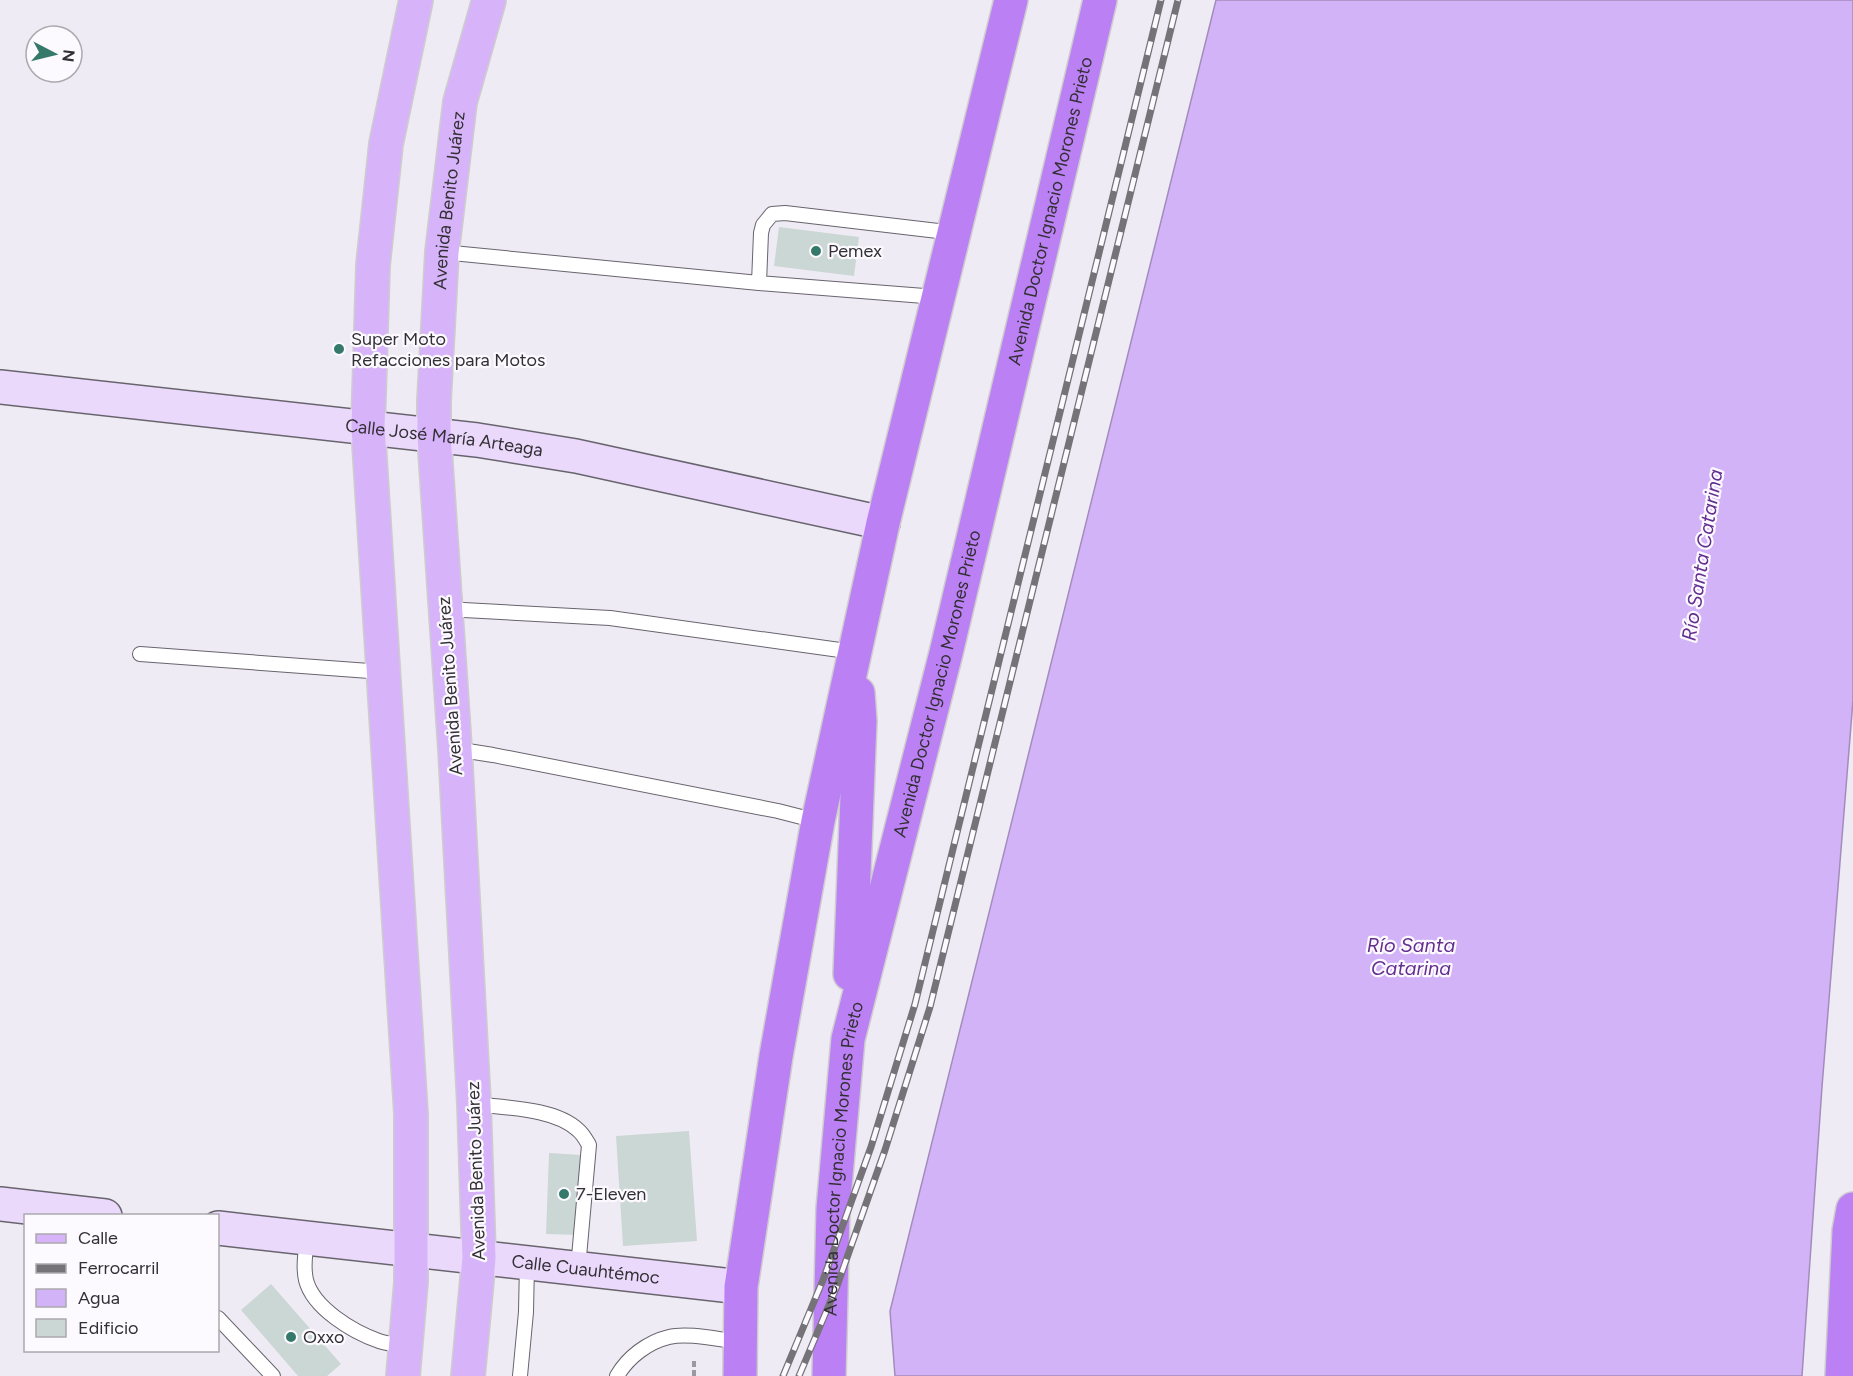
<svg xmlns="http://www.w3.org/2000/svg" width="1853" height="1376" viewBox="0 0 1853 1376" font-family="Figtree,sans-serif">
  <rect width="100%" height="100%" fill="#efebf5"/>
  <path fill="#d3b3f7" stroke="#a38cbc" stroke-width="1.5" d="M1216 0H1853V700L1822 1087 1802 1376H895L890 1311Z"/>
  <path fill="#cbd7d4" d="M779 227 859 237 854 276 774 266Z
    M689 1131 697 1241 623 1246 616 1136Z
    M549 1153 582 1155 578 1235 546 1234Z
    M271 1284 341 1364 327 1376H298L241 1310Z"/>
  <g fill="none" stroke-linecap="round" stroke-linejoin="round">
    <defs>
      <path id="lane" d="M442 252 759 283
        M937 297 759 283 761 233 763 225 772 214 785 213 955 233
        M445 609 610 618 854 652
        M140 654 383 672
        M455 749 493 755 778 811 817 821
        M474 1104C505 1108 555 1108 578 1130 583 1134 586 1140 589 1145L578 1268
        M308 1239C305 1252 303 1266 306 1280 313 1308 353 1332 379 1341 387 1344 397 1344 406 1346
        M218 1318 273 1376
        M520 1376 526 1312 527 1263
        M617 1376C628 1357 648 1342 669 1337 688 1332 720 1340 740 1342"/>
      <g id="secondary">
        <path id="s1" d="M0 387 477 440 576 456 883 523"/>
        <path d="M0 1204 105 1216"/>
        <path id="s2" d="M218 1228 741 1287"/>
      </g>
      <g id="primary">
        <path d="M403 1376 411 1282V1114L368 427 373 265 386 144 416 0"/>
        <path id="s3" d="M468 1376 479 1258 474 1104 455 749 434 435V401L442 252 460 102 489 0"/>
      </g>
      <g id="highway">
        <path d="M850 974 860 721 858 693"/>
        <path d="M740 1376 741 1287 776 1056 818 821 883 523 1011 0"/>
        <path id="s4" d="M829 1376 833 1209 848 1039 946 653 1100 0"/>
        <path d="M1842 1376 1849 1231 1853 1209"/>
      </g>
    </defs>
    <use href="#lane" stroke="#68646d" stroke-width="16"/>
    <use href="#secondary" stroke="#68646d" stroke-width="36"/>
    <use href="#primary" stroke="#cecdce" stroke-width="36"/>
    <use href="#highway" stroke="#cecdce" stroke-width="36"/>
    <path stroke="#9b989f" stroke-width="4" stroke-dasharray="6 3" stroke-linecap="butt" d="M694 1376V1359"/>
    <use href="#lane" stroke="#fff" stroke-width="14"/>
    <use href="#secondary" stroke="#ebd9fc" stroke-width="33"/>
    <use href="#primary" stroke="#d7b3f9" stroke-width="33"/>
    <use href="#highway" stroke="#bc80f5" stroke-width="33"/>
    <defs>
      <path id="rail" d="M783 1376 823 1280 871 1147 915 1004 1161 0
        M799 1376 837 1286 885 1150 930 1007 1178 0"/>
    </defs>
    <use href="#rail" stroke="#757278" stroke-width="7"/>
    <use href="#rail" stroke="#fcf9ff" stroke-width="4.5" stroke-dasharray="14" stroke-linecap="butt"/>
  </g>
  <g fill="#35796b" stroke="#fcf9ff" stroke-width="2">
    <circle cx="816" cy="251" r="6"/>
    <circle cx="339" cy="349" r="6"/>
    <circle cx="564" cy="1194" r="6"/>
    <circle cx="291" cy="1337" r="6"/>
  </g>
  <g text-anchor="middle" stroke-width="4.5" stroke-linejoin="round" paint-order="stroke">
    <g font-size="18" fill="#323034" stroke="#fcf9ff">
      <text dy="6" stroke="none"><textPath href="#s3" startOffset="1178">Avenida Benito Juárez</textPath></text>
      <text dy="6" stroke="none"><textPath href="#s4" startOffset="1190">Avenida Doctor Ignacio Morones Prieto</textPath></text>
      <text dy="6" stroke="none"><textPath href="#s1" startOffset="447">Calle José María Arteaga</textPath></text>
      <text dy="6" stroke="none"><textPath href="#s4" startOffset="704">Avenida Doctor Ignacio Morones Prieto</textPath></text>
      <text transform="translate(450 686) rotate(-94)" y="6">Avenida Benito Juárez</text>
      <text dy="6" stroke="none"><textPath href="#s4" startOffset="218">Avenida Doctor Ignacio Morones Prieto</textPath></text>
      <text transform="translate(476 1171) rotate(-92)" y="6">Avenida Benito Juárez</text>
      <text dy="6" stroke="none"><textPath href="#s2" startOffset="370">Calle Cuauhtémoc</textPath></text>
    </g>
    <g font-size="18" fill="#323034" stroke="#fcf9ff" text-anchor="start">
      <text x="828" y="257">Pemex</text>
      <text x="351" y="345">Super Moto<tspan x="351" dy="21">Refacciones para Motos</tspan></text>
      <text x="576" y="1200">7-Eleven</text>
      <text x="303" y="1343">Oxxo</text>
    </g>
    <g font-size="20" font-style="italic" fill="#632e8f" stroke="#fcf9ff">
      <text transform="translate(1702 555) rotate(-81)" y="7">Río Santa Catarina</text>
      <text x="1411" y="952">Río Santa<tspan x="1411" dy="23">Catarina</tspan></text>
    </g>
  </g>
  <rect x="24" y="1214" width="195" height="138" fill="#fcf9ff" stroke="#aba9ae" stroke-width="1.5"/>
  <rect x="36" y="1234" width="30" height="9" fill="#d7b3f9" stroke="#aba9ae" stroke-width="1.5"/>
  <text x="78" y="1244" font-size="18" fill="#323034">Calle</text>
  <rect x="36" y="1264" width="30" height="9" fill="#757278" stroke="#aba9ae" stroke-width="1.5"/>
  <text x="78" y="1274" font-size="18" fill="#323034">Ferrocarril</text>
  <rect x="36" y="1289" width="30" height="18" fill="#d3b3f7" stroke="#aba9ae" stroke-width="1.5"/>
  <text x="78" y="1304" font-size="18" fill="#323034">Agua</text>
  <rect x="36" y="1319" width="30" height="18" fill="#cbd7d4" stroke="#aba9ae" stroke-width="1.5"/>
  <text x="78" y="1334" font-size="18" fill="#323034">Edificio</text>
  <g transform="translate(54 54) rotate(97)"><circle r="28" fill="#fcf9ff" stroke="#aba9ae" stroke-width="1.5"/>
  <path d="M0-4.5L10 22L0 15L-10 22Z" fill="#35796b"/>
  <text y="-9" font-size="16" font-weight="bold" text-anchor="middle" fill="#323034">N</text>
  </g>
</svg>
